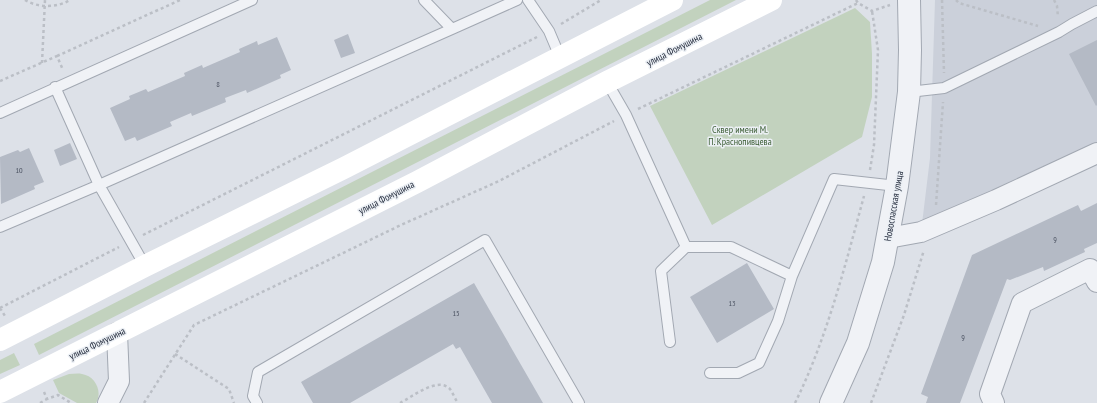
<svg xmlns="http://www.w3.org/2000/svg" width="1097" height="403" viewBox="0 0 1097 403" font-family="'PT Sans Narrow',sans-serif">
  <rect width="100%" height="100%" fill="#dde1e8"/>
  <path fill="#cbd0da" d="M935 0H1097V153L921 232 930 158Z"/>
  <path fill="#c2d2be" d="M710 0H736L39 355 34 344Z
    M855 8 870 22 872 54V97L862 137 712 225 650 106Z
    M14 353 20 365 0 374V360Z
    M69 374C73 374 78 373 82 374 95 376 103 391 96 403H77L59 393 53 380Z"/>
  <path fill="#b4bac5" d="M348 34 355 53 341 58 334 40Z
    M277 37 291 70 280 75 281 78 247 93 246 90 225 98 226 102 192 116 191 113 170 122 172 126 137 141 135 137 125 141 110 108 130 99 129 96 146 89 148 92 185 76 184 73 202 65 203 68 240 52 239 49 257 41 258 45Z
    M1097 40V105L1096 106 1069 54Z
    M70 143 77 159 60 166 54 150Z
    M29 148 44 182 34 186 35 189 1 204 0 157 18 150 20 152Z
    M1097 203V243L1084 249 1085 252 1044 271 1043 267 1010 280 1007 279 960 403H926L928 397 921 394 972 255 1078 205 1081 211Z
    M747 263 774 309 717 343 690 297Z
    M474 283 543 403H492L460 347 456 349 453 344 350 403H313L301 382Z"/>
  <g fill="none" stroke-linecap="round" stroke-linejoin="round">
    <defs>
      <path id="service" d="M424 0 452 29 517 0
        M528 0 549 31 560 57
        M607 82 626 115 686 247
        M909 92 944 88 1059 32 1072 24 1097 11
        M0 113 252 0
        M0 227 99 185 55 87
        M145 266 99 185 452 29
        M670 342 661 271 686 247H731L792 276 834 179 897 186
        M710 373H738L759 363 778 321 792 276
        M257 403 253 396 258 372 485 240 579 403"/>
      <path id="minor" d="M888 238 921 232 996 200 1097 153
        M108 403 119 381 117 333
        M994 403 990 394 1022 303 1090 269 1097 282"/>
      <path id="tertiary" d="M831 403 858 343 883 262 897 186 909 92 910 50 909 0"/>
    </defs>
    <use href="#service" stroke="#a2a8b2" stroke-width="12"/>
    <use href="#minor" stroke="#a2a8b2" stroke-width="22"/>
    <use href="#tertiary" stroke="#a2a8b2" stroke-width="24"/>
    <path stroke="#bbbfc6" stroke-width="2.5" stroke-dasharray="3 3" stroke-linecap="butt" d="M25 0C38 8 57 8 70 0
      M856 0 858 3 872 11 890 5
      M942 0 944 73
      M956 0 959 3 1038 26
      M1054 0 1057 6 1058 17
      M561 24 601 0
      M57 56 180 0
      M42 63 45 0
      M0 81 57 56 63 70
      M638 109 858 3
      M870 170 874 145 878 50 872 11
      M936 205 943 102
      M143 235 537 37
      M0 308 119 247
      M0 308 5 316
      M175 354 229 389 234 403
      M44 392 47 399 58 395 71 403
      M40 403 47 399
      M144 403 194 325 401 225 499 181 614 121
      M400 403C412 397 438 376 450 389 453 393 455 399 458 403
      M795 403C827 338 845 266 864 196
      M871 403 904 315 924 250"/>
    <use href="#service" stroke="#f0f2f6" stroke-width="10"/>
    <use href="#minor" stroke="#f0f2f6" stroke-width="20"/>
    <use href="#tertiary" stroke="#f0f2f6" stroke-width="22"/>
    <path stroke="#fff" stroke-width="22" d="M0 340 145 266 344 168 672 0
      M0 392 417 182 607 82 771 0"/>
  </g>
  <g text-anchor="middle" stroke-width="3" stroke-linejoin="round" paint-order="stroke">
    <g font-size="8" fill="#4a5160">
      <text x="218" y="87">8</text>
      <text x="19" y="173">10</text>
      <text x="1055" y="242">9</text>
      <text x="732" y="306">13</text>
      <text x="456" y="316">15</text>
      <text x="963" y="340">9</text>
    </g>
    <g font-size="10" fill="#262e3f" stroke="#ecf0f5">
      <text transform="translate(674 49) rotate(-27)" y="4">улица Фомушина</text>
      <text transform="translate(386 197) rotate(-27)" y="4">улица Фомушина</text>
      <text transform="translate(893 206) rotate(-80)" y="4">Новоспасская улица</text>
      <text transform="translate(97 343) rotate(-26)" y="4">улица Фомушина</text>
    </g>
    <g font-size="10" fill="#395b32" stroke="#ecf0f5">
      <text x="740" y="133">Сквер имени М.<tspan x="740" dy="12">П. Краснопивцева</tspan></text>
    </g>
  </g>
</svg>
